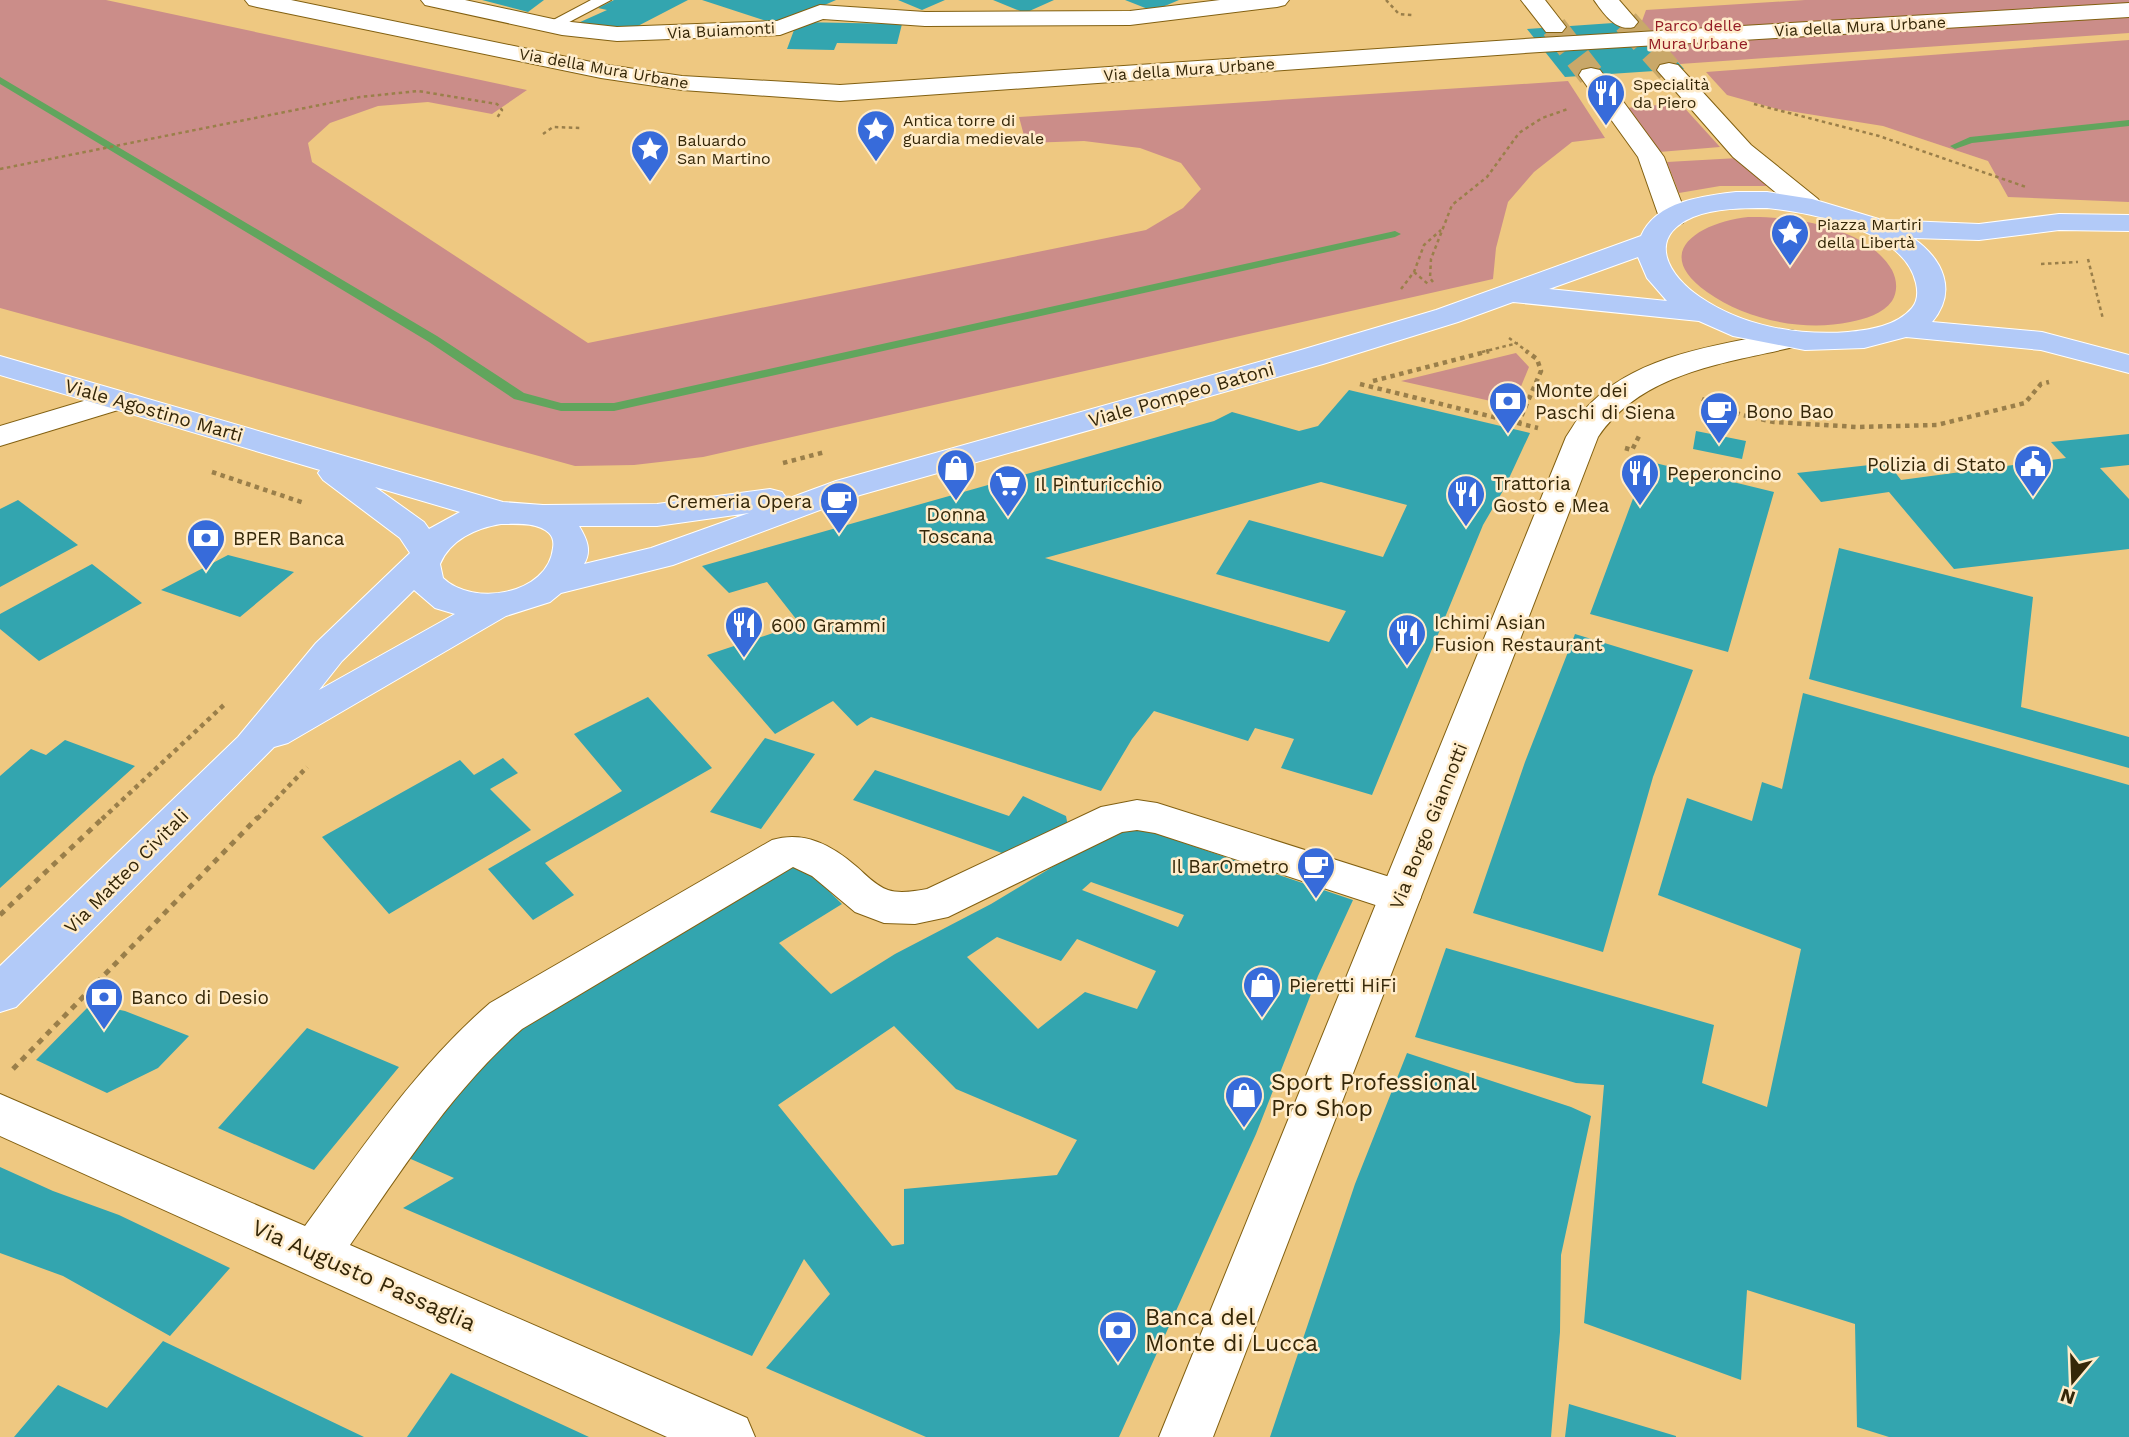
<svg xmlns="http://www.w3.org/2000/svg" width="2129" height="1437" viewBox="0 0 2129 1437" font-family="'Work Sans',sans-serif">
  <rect width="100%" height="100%" fill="#eec881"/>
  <path fill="#cb8d89" d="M0 0H106L527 90 492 114 428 102 378 106 330 123 308 143 312 162 588 343 1146 230 1183 208 1201 189 1181 163 1140 148 1084 141 1026 143 1019 117 1568 81 1605 138 1572 142 1534 172 1508 202 1496 248 1493 279 703 457 634 465 575 466 0 308Z
    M1805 0H2129V33L1680 64 1642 21 1646 10Z
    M2129 40V202L2008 197 1988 161 1883 126 1777 109 1727 95 1706 72Z
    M1680 103 1720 147 1659 152 1626 108Z
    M1738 158 1768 186H1720L1679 193 1667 162Z
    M1748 217C1793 216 1867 227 1892 270 1897 280 1898 291 1892 301 1883 314 1865 319 1850 322 1804 332 1746 320 1707 292 1649 251 1702 222 1748 217Z
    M1516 353 1529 367 1513 406 1401 381Z"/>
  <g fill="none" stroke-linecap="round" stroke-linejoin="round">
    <path fill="#61a55d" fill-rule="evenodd" d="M0 77 437 336 524 393 561 403H614L1395 231 1401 234 1395 237 614 411H561L514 399 429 342 0 84Z
      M2129 120V126L1972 143 1955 149 1950 146 1970 137Z"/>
  </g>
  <path fill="#33a5af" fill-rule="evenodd" d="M482 0H544L528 12Z
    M614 0H688L634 28 578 23 607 10 598 8Z
    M702 0H836L779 25Z
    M898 0H945L922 10Z
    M993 0H1054L1025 13Z
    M1125 0H1179L1153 11Z
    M1642 21 1684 69 1565 77 1527 29Z
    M797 22 902 24 897 44 837 43 834 50 787 49Z
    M1349 390 1530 433 1504 489 1483 525 1372 795 1281 768 1294 739 1255 728 1248 741 1154 711 1132 739 1101 791 871 717 857 726 833 701 775 734 707 655 800 624 767 582 729 593 702 566 1214 421 1232 412 1299 431 1318 426ZM1321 482 1407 505 1383 557 1249 520 1216 574 1346 611 1329 642 1045 558Z
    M1696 431 1746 441 1742 459 1693 449Z
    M2129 434V465L2100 468 2129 499V549L1954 569 1889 492 1821 502 1797 473 1888 463 1901 480 2066 458 2051 442Z
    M1647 461 1774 492 1728 652 1590 614Z
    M18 500 78 545 0 587V509Z
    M1839 548 2033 597 2021 707 2129 737V768L1809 679Z
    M228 555 294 572 240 617 161 590Z
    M92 564 142 603 39 661 0 629V614Z
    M1575 634 1693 670 1653 777 1603 952 1473 913 1525 762Z
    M1803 693 2129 785V1437H1889L1857 1427 1855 1324 1747 1290 1741 1380 1584 1323 1604 1085 1576 1083 1415 1037 1446 948 1714 1025 1702 1083 1767 1107 1801 949 1658 895 1687 798 1752 821 1762 782 1782 789Z
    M648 697 712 768 545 863 574 895 533 920 488 869 622 791 574 734Z
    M765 738 815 754 761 829 710 812Z
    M65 740 135 766 0 888V776L31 749 46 755Z
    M503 758 518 773 490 789 531 830 389 914 322 837 460 760 474 775Z
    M875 770 1009 816 1023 796 1066 816 1069 832 1019 859 853 800Z
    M1125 823 1353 900 1318 976 1256 1134 1119 1437H926L766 1368 830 1294 804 1259 752 1356 403 1208 454 1178 404 1156 511 1019 794 857 842 904 779 943 831 994 895 954 991 904ZM1091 882 1184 915 1178 927 1082 890ZM997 937 1061 961 1077 939 1156 971 1137 1009 1085 992 1038 1029 967 957ZM894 1026 956 1089 1077 1140 1057 1175 904 1189V1244L892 1246 778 1105Z
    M91 1004 125 1011 189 1036 158 1068 107 1093 36 1060Z
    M307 1028 399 1067 314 1170 218 1128Z
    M1407 1053 1571 1107 1591 1116 1561 1255 1560 1332 1551 1437H1270L1355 1184Z
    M0 1167 53 1191 119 1215 230 1268 170 1336 63 1276 0 1253Z
    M163 1341 364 1437H14L58 1385 107 1408Z
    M451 1373 589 1437H407Z
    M1569 1404 1676 1436V1437H1565Z"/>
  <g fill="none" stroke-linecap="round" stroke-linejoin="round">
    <path stroke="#c9a869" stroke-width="26" stroke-dasharray="26 13" stroke-linecap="butt" d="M1626 22 1669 70
      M1554 27 1591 75"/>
    <defs>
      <path id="lane" d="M591 0H611L556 29H544L542 26Z"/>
      <path id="street" d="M245 0H291L601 64 682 76 840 85 1540 38 2129 3V17L1540 52 840 101 682 90 601 78 257 7 249 5Z
        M421 0H465L562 21 617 27 777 21 820 5 925 12 1130 11 1220 0H1289L1285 5 1277 7 1130 25 925 26 823 19 780 35 617 41 562 35 425 5Z
        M1521 0H1545L1566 27 1562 32H1546Z
        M1594 0H1619L1638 22 1634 27C1616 32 1604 14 1594 0Z
        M1669 63 1678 65 1751 145 1818 199 1822 205 1818 211 1808 213 1798 211 1733 157 1657 70 1660 65Z
        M1591 68 1600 70 1664 157 1687 217 1683 223 1673 225 1663 223 1659 217 1638 157 1579 75 1582 70Z
        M117 391 128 393 133 400 128 407 0 446V426Z
        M1137 800 1157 803 1415 885 1421 897 1415 909 1400 913 1155 833 1137 830 1122 832 948 917 915 924 884 923 855 912 812 876 793 867 522 1029C452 1091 403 1168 350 1245L747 1418 755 1437H667L0 1136V1094L305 1226C363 1147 416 1067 490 1003L772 840C805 830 833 846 857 867 866 875 876 886 888 890 900 894 915 891 927 889L1101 807Z"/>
      <path id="secondary" d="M1791 330 1802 333 1806 339 1802 345C1730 363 1643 370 1598 437L1213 1437H1159L1566 437C1574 425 1581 412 1591 403 1643 352 1724 345 1791 330Z"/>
      <path id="primary" d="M1736 192H1767L1812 199 1882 220 1979 224 2059 214 2129 215V231L2059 230 1979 240 1913 238C1943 259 1958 291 1932 322L2042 332 2129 355V373L2041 350 1906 337 1864 348 1805 350 1733 336 1699 321 1513 302 1458 322 1323 364 860 495 673 565 561 593 550 602 506 616 288 743 274 747 16 1007 0 1012V966L238 737 316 643 410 553 400 538 323 480 318 473 320 470 0 375V356L503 502 543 505 657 504 770 489 782 492 787 499 836 481 1301 350 1436 310 1641 236C1656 201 1703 196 1736 192ZM1767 208C1813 213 1904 230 1916 283 1918 292 1918 301 1912 308 1897 326 1869 330 1848 332 1798 336 1742 326 1700 297 1669 276 1645 238 1693 217 1716 208 1743 208 1767 208ZM1638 257 1647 278 1667 301 1549 289ZM375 487 460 512 429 529 424 522ZM749 513 651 548 584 564C592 551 587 539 579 526H657ZM501 524C516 524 537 522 549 533 553 537 554 542 553 548 548 595 473 607 443 578L440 564C450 540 476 528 501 524ZM414 590 435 608 455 614 319 690 342 661Z"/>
    </defs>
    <use href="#lane" stroke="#826011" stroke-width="2"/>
    <use href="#street" stroke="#826011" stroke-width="2"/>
    <use href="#secondary" stroke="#826011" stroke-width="2"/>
    <use href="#primary" stroke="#fff" stroke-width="2"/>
    <path stroke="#9a7f4a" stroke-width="2.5" stroke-dasharray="3.5 3.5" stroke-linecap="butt" d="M1386 0 1399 14 1412 15
      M1754 104 1879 136 2026 187
      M543 134 553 127 580 128
      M0 169 360 97 418 91 497 104 502 110 497 118
      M2088 259 2103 319
      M2041 264 2078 262
      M1414 272 1428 284
      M1433 282 1430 278 1431 259 1452 205 1487 177 1519 133 1542 118 1568 109
      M1401 289 1414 272 1424 245 1441 230
      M1509 338 1528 352
      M1482 352 1518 343"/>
    <path stroke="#9a7f4a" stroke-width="4.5" stroke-dasharray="4.5 4.5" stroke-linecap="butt" d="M1373 381 1489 351
      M1360 384 1538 428
      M1702 399 1742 415 1774 422 1857 427 1937 425 2025 403 2041 384 2049 382
      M1518 424 1541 371 1537 359 1526 351
      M1625 448 1632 450 1639 436
      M783 463 825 452
      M212 472 304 503
      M102 819 226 703
      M257 819 307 767"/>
    <path stroke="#9a7f4a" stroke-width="5" stroke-dasharray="6 6" stroke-linecap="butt" d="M0 915 104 817
      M13 1069 258 817"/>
    <use href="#lane" fill="#fff" fill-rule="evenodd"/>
    <use href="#street" fill="#fff" fill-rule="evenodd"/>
    <use href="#secondary" fill="#fff" fill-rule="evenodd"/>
    <use href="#primary" fill="#b2caf8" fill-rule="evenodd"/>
  </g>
  <defs>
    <symbol id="restaurant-pin" viewBox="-11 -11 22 30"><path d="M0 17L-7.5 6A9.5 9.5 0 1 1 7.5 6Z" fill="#376bda" stroke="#ffecca"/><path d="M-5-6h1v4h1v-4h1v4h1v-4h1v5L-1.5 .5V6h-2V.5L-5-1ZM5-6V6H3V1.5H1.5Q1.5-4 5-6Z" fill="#fff"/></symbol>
    <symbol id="sight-pin" viewBox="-11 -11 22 30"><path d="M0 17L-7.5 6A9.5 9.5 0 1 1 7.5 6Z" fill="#376bda" stroke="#ffecca"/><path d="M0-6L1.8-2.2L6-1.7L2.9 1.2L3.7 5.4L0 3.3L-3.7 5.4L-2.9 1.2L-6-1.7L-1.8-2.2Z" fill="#fff"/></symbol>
    <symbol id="bank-pin" viewBox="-11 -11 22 30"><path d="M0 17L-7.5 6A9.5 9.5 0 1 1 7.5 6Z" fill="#376bda" stroke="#ffecca"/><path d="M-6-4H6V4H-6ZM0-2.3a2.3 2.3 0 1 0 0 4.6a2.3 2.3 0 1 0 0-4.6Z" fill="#fff"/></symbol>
    <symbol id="cafe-pin" viewBox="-11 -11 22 30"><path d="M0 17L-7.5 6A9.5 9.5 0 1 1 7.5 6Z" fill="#376bda" stroke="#ffecca"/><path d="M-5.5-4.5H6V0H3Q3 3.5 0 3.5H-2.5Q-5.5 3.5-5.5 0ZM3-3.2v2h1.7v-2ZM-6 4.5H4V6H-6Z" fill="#fff"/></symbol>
    <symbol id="civic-pin" viewBox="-11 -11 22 30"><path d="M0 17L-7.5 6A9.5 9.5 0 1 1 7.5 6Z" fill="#376bda" stroke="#ffecca"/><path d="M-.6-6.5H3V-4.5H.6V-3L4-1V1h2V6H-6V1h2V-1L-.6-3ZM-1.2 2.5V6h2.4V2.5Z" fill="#fff"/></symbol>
    <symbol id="shop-pin" viewBox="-11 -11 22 30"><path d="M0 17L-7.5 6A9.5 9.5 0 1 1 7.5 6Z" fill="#376bda" stroke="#ffecca"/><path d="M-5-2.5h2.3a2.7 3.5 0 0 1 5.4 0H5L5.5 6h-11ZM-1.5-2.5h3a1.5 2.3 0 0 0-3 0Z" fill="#fff"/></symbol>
    <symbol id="supermarket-pin" viewBox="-11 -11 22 30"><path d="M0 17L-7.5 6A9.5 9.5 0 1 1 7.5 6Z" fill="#376bda" stroke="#ffecca"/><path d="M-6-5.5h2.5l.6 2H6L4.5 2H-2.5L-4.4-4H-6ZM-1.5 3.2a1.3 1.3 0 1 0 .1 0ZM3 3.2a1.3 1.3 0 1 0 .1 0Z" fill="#fff"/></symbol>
  </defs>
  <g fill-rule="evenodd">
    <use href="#restaurant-pin" x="1584" y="71" width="44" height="60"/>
    <use href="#sight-pin" x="854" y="107" width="44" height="60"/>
    <use href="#sight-pin" x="628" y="127" width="44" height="60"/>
    <use href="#sight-pin" x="1768" y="211" width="44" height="60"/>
    <use href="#bank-pin" x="1486" y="379" width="44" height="60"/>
    <use href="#cafe-pin" x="1697" y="389" width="44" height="60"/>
    <use href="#civic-pin" x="2011" y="442" width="44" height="60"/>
    <use href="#shop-pin" x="934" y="446" width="44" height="60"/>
    <use href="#restaurant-pin" x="1618" y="451" width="44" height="60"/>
    <use href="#supermarket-pin" x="986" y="462" width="44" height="60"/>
    <use href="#restaurant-pin" x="1444" y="472" width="44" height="60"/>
    <use href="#cafe-pin" x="817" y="479" width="44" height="60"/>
    <use href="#bank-pin" x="184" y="516" width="44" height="60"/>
    <use href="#restaurant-pin" x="722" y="603" width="44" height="60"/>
    <use href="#restaurant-pin" x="1385" y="611" width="44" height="60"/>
    <use href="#cafe-pin" x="1294" y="844" width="44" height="60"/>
    <use href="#shop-pin" x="1240" y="963" width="44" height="60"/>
    <use href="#bank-pin" x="82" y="975" width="44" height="60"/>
    <use href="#shop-pin" x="1222" y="1073" width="44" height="60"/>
    <use href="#bank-pin" x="1096" y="1308" width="44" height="60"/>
  </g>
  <g text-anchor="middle" stroke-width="5" stroke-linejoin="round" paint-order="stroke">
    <g font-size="16" fill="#941c25" stroke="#ffecca">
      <text x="1698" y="31">Parco delle<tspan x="1698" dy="18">Mura Urbane</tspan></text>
    </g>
    <g font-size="16" fill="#352708" stroke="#ffecca">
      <text transform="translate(1860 26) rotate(-3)" y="6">Via della Mura Urbane</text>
      <text transform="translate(721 30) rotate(-3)" y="6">Via Buiamonti</text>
      <text transform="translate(604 68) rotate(10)" y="6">Via della Mura Urbane</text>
      <text transform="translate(1189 69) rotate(-4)" y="6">Via della Mura Urbane</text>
    </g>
    <g font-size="16" fill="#352708" stroke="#ffecca" text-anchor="start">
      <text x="1633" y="90">Specialità<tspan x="1633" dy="18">da Piero</tspan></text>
      <text x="903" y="126">Antica torre di<tspan x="903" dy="18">guardia medievale</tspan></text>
      <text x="677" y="146">Baluardo<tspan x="677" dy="18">San Martino</tspan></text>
      <text x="1817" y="230">Piazza Martiri<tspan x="1817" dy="18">della Libertà</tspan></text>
    </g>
    <g font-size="19" fill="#352708" stroke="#ffecca" text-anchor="start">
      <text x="1535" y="397">Monte dei<tspan x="1535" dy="22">Paschi di Siena</tspan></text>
      <text x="1746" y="418">Bono Bao</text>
      <text x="2006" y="471" text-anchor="end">Polizia di Stato</text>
      <text x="1667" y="480">Peperoncino</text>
      <text x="1493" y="490">Trattoria<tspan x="1493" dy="22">Gosto e Mea</tspan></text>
      <text x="1035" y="491">Il Pinturicchio</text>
      <text x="812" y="508" text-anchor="end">Cremeria Opera</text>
      <text x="956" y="521" text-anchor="middle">Donna<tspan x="956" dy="22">Toscana</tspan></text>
      <text x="233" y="545">BPER Banca</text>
      <text x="1434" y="629">Ichimi Asian<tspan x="1434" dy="22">Fusion Restaurant</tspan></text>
      <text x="771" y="632">600 Grammi</text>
      <text x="1289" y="873" text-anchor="end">Il BarOmetro</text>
      <text x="1289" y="992">Pieretti HiFi</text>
      <text x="131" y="1004">Banco di Desio</text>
    </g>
    <g font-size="19" fill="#352708" stroke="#ffecca">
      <text transform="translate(1181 394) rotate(-16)" y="7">Viale Pompeo Batoni</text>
      <text transform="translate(154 410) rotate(16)" y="7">Viale Agostino Marti</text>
      <text transform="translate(1428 826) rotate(-68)" y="7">Via Borgo Giannotti</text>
      <text transform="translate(126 871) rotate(-45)" y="7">Via Matteo Civitali</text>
    </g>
    <g font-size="23" fill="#352708" stroke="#ffecca" text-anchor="start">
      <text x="1271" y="1090">Sport Professional<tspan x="1271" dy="26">Pro Shop</tspan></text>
      <text x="1145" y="1325">Banca del<tspan x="1145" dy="26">Monte di Lucca</tspan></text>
    </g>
    <g font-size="23" fill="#352708" stroke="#ffecca">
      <text transform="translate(364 1275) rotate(24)" y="8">Via Augusto Passaglia</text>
    </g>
  </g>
  <g transform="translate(2073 1381) rotate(199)" stroke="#ffecca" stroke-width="5" paint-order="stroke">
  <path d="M0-5L12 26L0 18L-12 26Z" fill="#352708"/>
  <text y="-10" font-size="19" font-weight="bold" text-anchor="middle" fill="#352708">N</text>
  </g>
</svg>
